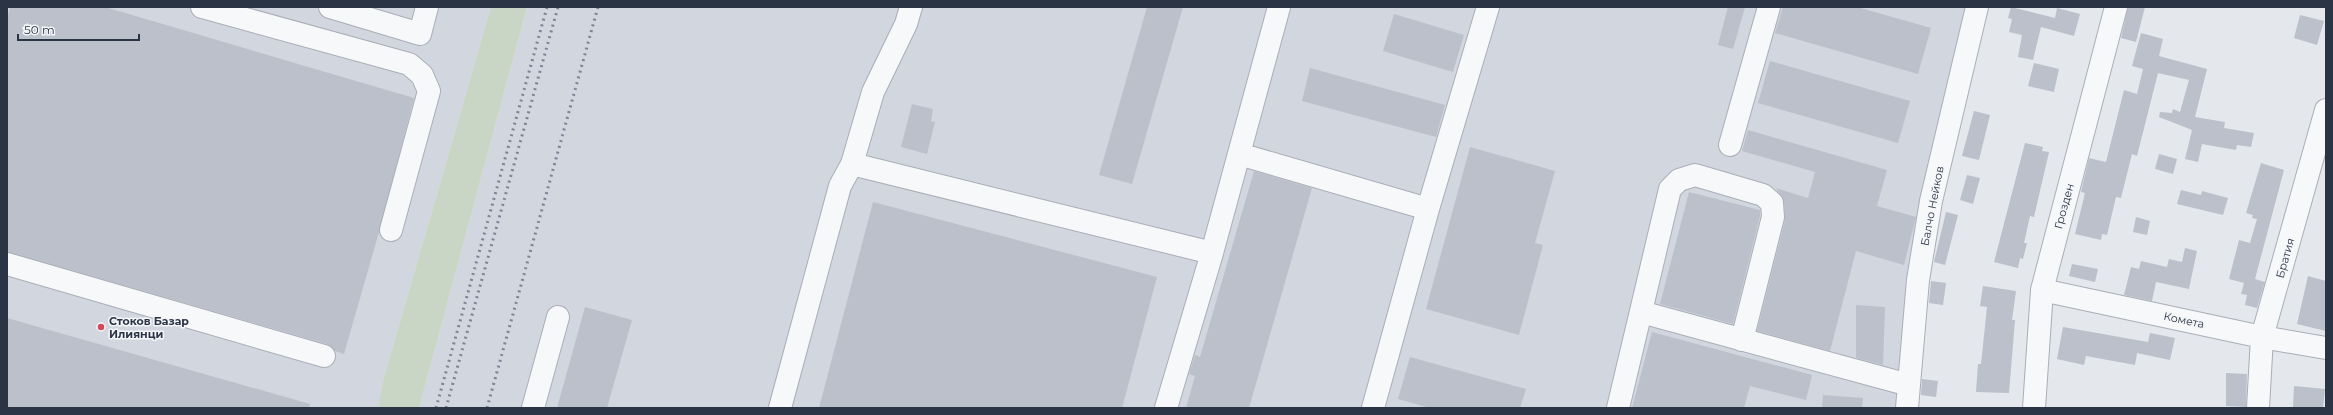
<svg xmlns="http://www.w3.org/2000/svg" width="2333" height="415" viewBox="0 0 2333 415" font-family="Montserrat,sans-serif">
  <rect width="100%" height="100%" fill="#e4e7ec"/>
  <path fill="#d2d6de" d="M7 7H491L383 381 378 408H7Z
    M527 7H1971L1901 408H419Z"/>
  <path fill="#c9d6c5" d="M491 7H527L419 408H378L383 381Z"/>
  <path fill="#bbc0ca" d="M10 7H105L414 98 379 232 344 354 335 351 327 344 7 252V19Z
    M1147 7H1183L1132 184 1099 175Z
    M1728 7H1745L1733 49 1718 45Z
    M1783 7H1857L1931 28 1918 74 1775 33Z
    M2011 7 2055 18 2057 8 2080 14 2074 36 2041 27 2033 60 2018 57 2022 35 2009 32 2012 19 2008 18Z
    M2128 7H2145L2136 42 2121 38Z
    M1394 14 1464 35 1453 72 1383 51Z
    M2300 15 2324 21 2317 45 2294 38Z
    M2141 33 2163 39 2159 56 2207 69 2195 117 2225 122 2224 128 2254 133 2251 147 2237 145 2236 150 2202 144 2198 162 2185 159 2192 130 2159 117 2160 112 2172 113 2173 109 2180 112 2189 80 2158 73 2137 156 2132 154 2121 198 2116 197 2107 235 2102 234 2101 240 2075 234 2085 193 2081 192 2089 158 2106 162 2124 90 2137 94 2143 69 2132 66Z
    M1770 61 1910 101 1898 143 1758 103Z
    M2034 63 2059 69 2054 92 2028 86Z
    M1310 68 1445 105 1436 137 1302 101Z
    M912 104 933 109 931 121 935 122 927 154 901 147Z
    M1974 111 1990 115 1979 160 1962 156Z
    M1748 130 1887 170 1877 206 1916 217 1904 265 1856 251 1830 351 1757 331 1785 220 1784 202 1776 188 1808 198 1815 172 1742 151Z
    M2025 143 2043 147 2042 151 2049 152 2034 217 2030 216 2024 243H2027L2023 259 2020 258 2018 268 1994 262Z
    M1470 147 1555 171 1535 243 1543 245 1519 335 1426 309Z
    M2159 154 2177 159 2173 174 2155 169Z
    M2261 163 2284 170 2255 279 2265 282 2257 308 2245 305 2247 295 2241 294 2244 283 2229 279 2239 240 2250 243 2257 219 2252 218 2253 215 2246 213Z
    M1254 171 1312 188 1249 408H1186L1195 376 1189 374 1195 355 1200 357Z
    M1967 175 1980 178 1973 204 1960 200Z
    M2181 190 2201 195 2202 191 2228 198 2223 215 2177 204Z
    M1689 192 1760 210V216L1733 324 1660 304Z
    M873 202 1157 277 1122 408H819Z
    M1946 212 1958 215 1945 265 1934 262Z
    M2136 217 2150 221 2147 235 2133 232Z
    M2185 248 2197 251 2189 289 2156 282 2152 301 2124 295 2131 267 2139 269 2141 261 2167 267 2169 259 2182 262Z
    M2072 264 2098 269 2095 282 2069 276Z
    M2308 276 2326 281V331L2297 324Z
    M1931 281 1946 283 1943 305 1929 303Z
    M1983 286 2016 291 2012 320H2015L2009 393 1976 392 1978 364H1981L1987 307 1980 306Z
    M1856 305 1885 307 1883 365 1856 358Z
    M585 307 632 320 607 408H557Z
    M7 318 310 404 309 408H7Z
    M2063 327 2148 342 2150 333 2175 338 2170 360 2137 353 2135 365 2086 356 2084 365 2057 359Z
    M1652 332 1812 375 1806 400 1750 386 1744 408H1632Z
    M1410 357 1526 389 1520 408H1430L1398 399Z
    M2226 373 2247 374 2246 407 2226 406Z
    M1922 379 1938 381 1936 397 1921 395Z
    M2294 386 2325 389 2323 408H2293Z
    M1823 395 1863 398 1862 408H1822Z"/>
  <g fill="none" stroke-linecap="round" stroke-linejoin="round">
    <defs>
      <path id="minor" d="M202 7 409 64 422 75 429 91 391 230
        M330 7 420 34 427 7
        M911 7 906 24 873 92 852 164 1212 253
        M1730 145 1769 7
        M1239 154 1428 209
        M7 264 324 356
        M2042 290 2262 337 2326 348
        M1641 312 1909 385
        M533 408 558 317
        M780 408 840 186 852 164
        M1166 408 1212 253 1279 7
        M1373 408 1428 209 1488 7
        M1618 408 1670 189 1679 180 1695 175 1763 195 1772 203 1773 217 1742 340
        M1907 408 1918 280 1931 201 1977 7
        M2034 408 2042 290 2116 7
        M2258 408 2262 337 2326 110"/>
    </defs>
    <use href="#minor" stroke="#a9aeb7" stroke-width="24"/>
    <use href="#minor" stroke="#f7f8fa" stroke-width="22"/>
    <path stroke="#7d8696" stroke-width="3" stroke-dasharray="2 4" stroke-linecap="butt" d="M436 408 547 7
      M446 408 558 7
      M487 408 598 7"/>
  </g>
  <circle fill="#d1495b" stroke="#f4f6f9" stroke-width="1.5" cx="101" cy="327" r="4"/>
  <g text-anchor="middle" stroke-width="3" stroke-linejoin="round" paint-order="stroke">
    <g font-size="11" fill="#2b3445" stroke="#f4f6f9">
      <text transform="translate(1932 206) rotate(-79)" y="4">Балчо Нейков</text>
      <text transform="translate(2064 206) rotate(-75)" y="4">Грозден</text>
      <text transform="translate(2285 258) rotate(-74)" y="4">Братия</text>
      <text transform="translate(2184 320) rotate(12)" y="4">Комета</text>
    </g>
    <g font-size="11" font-weight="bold" fill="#2b3445" stroke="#f4f6f9" text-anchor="start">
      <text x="109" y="325">Стоков Базар<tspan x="109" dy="13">Илиянци</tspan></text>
    </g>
  </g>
  <rect width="2333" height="415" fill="none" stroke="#2b3445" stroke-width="16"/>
  <path d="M18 34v6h121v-6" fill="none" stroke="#2b3445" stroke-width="2"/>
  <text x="24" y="34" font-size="12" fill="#2b3445" stroke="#f4f6f9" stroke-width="3" paint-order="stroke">50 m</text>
</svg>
